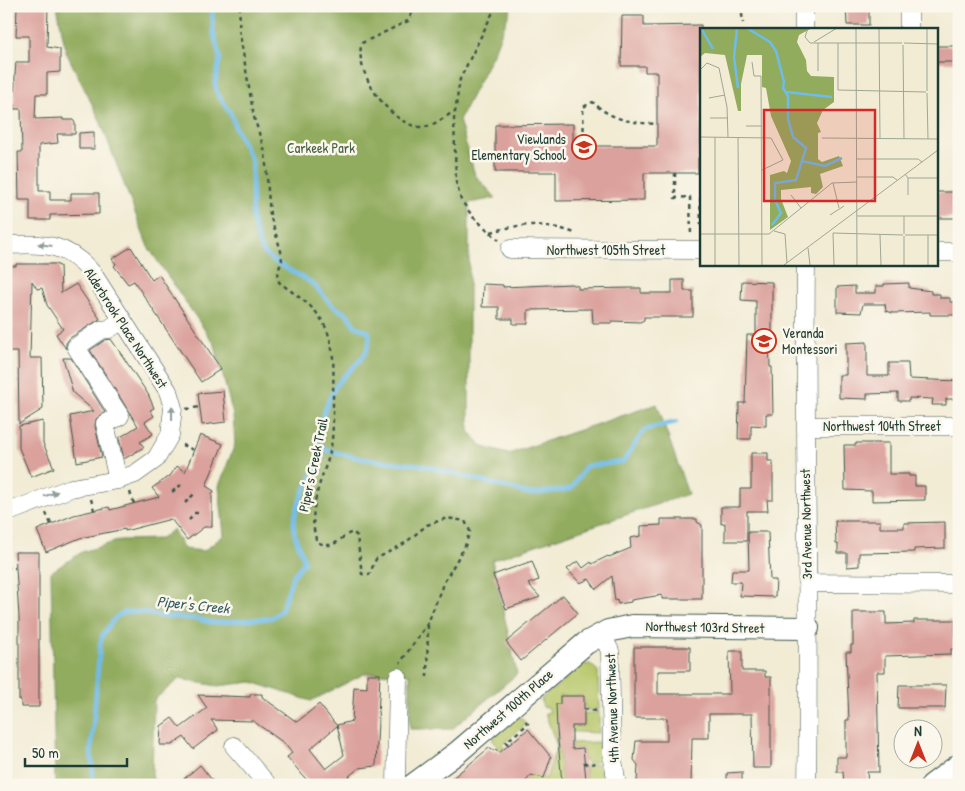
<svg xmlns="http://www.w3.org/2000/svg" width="965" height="791" viewBox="0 0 965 791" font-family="'Patrick Hand',sans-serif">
  <rect width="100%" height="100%" fill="#fbf7ec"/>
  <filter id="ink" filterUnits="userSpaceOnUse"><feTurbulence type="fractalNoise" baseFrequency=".02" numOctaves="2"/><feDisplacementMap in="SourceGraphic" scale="10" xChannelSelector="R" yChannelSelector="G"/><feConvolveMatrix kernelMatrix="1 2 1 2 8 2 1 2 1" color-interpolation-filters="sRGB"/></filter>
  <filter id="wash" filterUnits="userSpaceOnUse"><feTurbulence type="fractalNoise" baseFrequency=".0096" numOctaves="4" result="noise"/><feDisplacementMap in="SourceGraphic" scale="20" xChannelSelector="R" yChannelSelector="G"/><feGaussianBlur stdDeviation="1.12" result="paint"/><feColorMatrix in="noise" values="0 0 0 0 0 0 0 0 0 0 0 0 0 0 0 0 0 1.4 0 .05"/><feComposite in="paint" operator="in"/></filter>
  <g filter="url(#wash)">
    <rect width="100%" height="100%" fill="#f2ecd5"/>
    <path fill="#b8c76a" stroke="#6c824f" d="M590 664 598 671 599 710H586L583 696H560V726H584V714L599 712V733L557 731V746H572V743L599 742 600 761 587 763 584 760 583 748 559 751 562 782 586 780 585 768 587 765 600 764 604 784 528 785 492 739 520 716 526 724 502 745 520 767 546 779 557 746 545 713 550 712 548 707H543L541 699 583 665Z"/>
    <path fill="#92ac5e" stroke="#587449" d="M57 6H512L493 54 459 120 475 175 496 198 469 203V431L483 447 508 454 657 404 688 494 492 560 517 674 452 729H410V674L366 673 311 701 252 682 217 686 179 679 154 700 152 775 155 785H55L51 572 82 552 121 540 161 539 173 529 184 549 204 551 224 535 219 486 235 444 233 415 215 345 148 247 99 118 66 52Z"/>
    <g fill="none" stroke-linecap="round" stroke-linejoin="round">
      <path stroke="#6ebce9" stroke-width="4.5" d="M323 449 363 459 422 465 531 494 571 489 586 466 623 462 644 430 676 422
        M94 785 91 751 100 644 103 634 116 617 125 612H141L160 616 198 619 213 623 271 618 281 611 293 576 304 562C303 551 295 541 294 530 291 517 305 487 312 476 315 471 319 468 321 463 325 452 320 444 320 433 320 420 328 400 334 389 345 368 373 360 369 332L355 326 348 315 332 305 312 283 272 260 264 253 260 246 252 219V161L235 127 232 116 217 93 215 83 220 58 213 31 212 6"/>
    </g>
    <g id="blocks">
      <path fill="#dba19c" d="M17 6H48L47 47 60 49V72L47 73V94H36L35 119 63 118V120H73L75 123V134H57L58 143 39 145V191H50V200H71V193H99V214L50 215V220H30V200H19L18 152H22L21 109H14L15 75 16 62H29V36H16Z
        M846 6H869V25H847Z
        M622 16H644V26L701 25V158H698V173H644V200L556 201V172H495V125L573 124V146H657V72H645V66H621Z
        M936 46H959V62H936Z
        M94 132V149H79V133Z
        M936 192H959V218H936Z
        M131 247 152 280 159 275 221 369 201 382 134 281 128 284 114 266 116 264 112 259Z
        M16 264H55L60 266 61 293 76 284 100 319 70 338 66 343V349L56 334 63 329 47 305 42 288 37 289 32 281 30 358H42L43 409 19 424 18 352H6V266H16Z
        M672 280H684V291H693V317H644V320L640 322 612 321V323H593L592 309 528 310V324H513V319H499V307H482L483 284 503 285V287L571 284 578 286V289L632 288H641V293H672Z
        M742 281 772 282V338H769L770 367H772L773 414H766V426L751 425V439H738L739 403H745L747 335H756V301L741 300Z
        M909 283V288L931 291V294H940V298H950V302H959V315H930V312L893 313 886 311 885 304H863L861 313 837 312V287L855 286V293H876V286H884V284Z
        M111 339 148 394 154 408 150 410 154 416 145 422 153 434 140 442 144 447 124 459 119 438 138 426 90 350 105 340Z
        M867 342V376H889V363H908L909 379 959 381V399H946V405H932L933 399 909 398V401H898V393L867 394V399L839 398V375H846V343Z
        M63 358H71L105 412 96 419 95 426 102 457 77 462 70 416 94 411 73 393Z
        M223 391 226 422 202 425 198 393Z
        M43 421V443L54 468 31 477 19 448V426Z
        M200 435 223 444 206 486 214 491 212 494V527H204L187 540 171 519 125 531V529L80 538 46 552 37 530 74 515 109 507 110 510 159 497 152 488 170 476 177 466 185 472Z
        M856 443H889V474H909V476H915V486H925V500L872 501V491L845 490 844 445H856Z
        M751 453H768V461H773V500H767L768 511H747V541H725V523L721 524V507H740V489H751Z
        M661 519H697V522L702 525V599H662V595L631 600V602L618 604 617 600 615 601 612 576 596 589 589 579 580 583 567 569 578 561 583 568 591 562 592 564 608 556 609 557 631 548 630 538 641 536V526L661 525Z
        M835 521H880V528H904V523L945 522V548L914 549V552L859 553V566L847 567V553H838V544H836Z
        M748 532H768L770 580H776L775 597 740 596 741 582H731L732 570H749Z
        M15 552H39V707H21V700H19V617Z
        M532 561 539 580 528 584 540 597 506 609 493 575Z
        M563 595 578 613 521 661 506 642Z
        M853 612H886V624L914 623V620H955L956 649H951V654L885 656V672H877L879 772H867L868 785H844L843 772H837V757H846V720H849L846 652H851V645H853Z
        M634 647H690V671H658V694H730L729 651H742V671H765V677H771V768H753L752 714H709V738H692L691 785H639V782H637L638 765 634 760 636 741H667V718H634Z
        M367 674H380L376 766 359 768 338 785H311L287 757 292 753 284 743 253 721 211 720 218 730 193 749 184 737 172 745H160L161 726 172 718 180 728 207 708 198 695 250 697V694H262V697L297 722 319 704 337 726 310 749 326 769 344 755 337 725 352 721 354 687 367 688Z
        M899 685H946L945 708H898Z
        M560 696H584V726H572V749L583 748 586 780 562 783 557 730 556 704H560Z
        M528 729 551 757 544 778 531 775 523 785H444L489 748 494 751 496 749 499 753Z
        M200 765 216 785H177Z
        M742 772V785H727V773Z"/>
    </g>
  </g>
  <g filter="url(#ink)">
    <use href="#blocks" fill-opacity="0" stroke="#3f574c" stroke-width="1"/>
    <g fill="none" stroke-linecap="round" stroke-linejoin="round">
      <defs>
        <path id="minor" d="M804 6V29
          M909 6V29
          M6 245C46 244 66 242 93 274L168 391 173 408 170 435 156 459 135 474 118 480 71 488 6 513
          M510 249 701 250
          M936 252H959
          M806 264C804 437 810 611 807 785
          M806 426H959
          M118 480 105 424 120 416 76 347 101 330 109 329 122 320
          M807 583 959 584
          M602 634 610 651 612 753 617 785
          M234 746 268 785
          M396 785 398 677"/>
        <path id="major" d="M413 785 458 752 586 643 608 631 632 626 808 628
          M932 785 959 765"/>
      </defs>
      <use href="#minor" stroke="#3f574c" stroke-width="19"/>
      <use href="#major" stroke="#3f574c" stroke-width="24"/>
      <path stroke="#3f574c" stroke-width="2.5" stroke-dasharray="4 4" stroke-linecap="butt" d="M240 6 239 29 254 117 265 152 270 215 281 251 282 261 278 271 279 282C290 291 305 300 315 311 338 338 333 368 333 401 333 422 334 445 326 465 317 490 308 516 317 542 337 551 336 538 353 532L357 536 362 574 369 575 376 559 405 543 427 525 447 518 465 521 470 531 465 546 443 584 428 623 400 663
        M415 6 408 21 362 43C352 71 393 129 423 127 434 126 446 116 455 111
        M496 6 460 79 454 119 456 182 461 200 473 217 499 240
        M741 6 743 23
        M584 146 583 107 593 102C610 120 634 123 657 124
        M675 173V198L690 197 691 236
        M700 190 701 225
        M700 190 701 179
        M491 232C524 223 542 222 575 233
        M186 409 200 407
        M182 445 194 450
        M130 492 134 504
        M172 492 181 485
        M91 499 94 510
        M185 503 194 494
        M46 513 51 524
        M194 513H198
        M189 520 193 516
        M6 568H15
        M427 677 428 623
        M584 709 597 711
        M508 745 506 742 528 724 523 718
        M584 762 587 764 599 763"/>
      <use href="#minor" stroke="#fff" stroke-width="18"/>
      <use href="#major" stroke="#fff" stroke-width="22"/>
    </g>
    <defs><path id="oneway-solid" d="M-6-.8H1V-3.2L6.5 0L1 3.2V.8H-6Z" transform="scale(1.25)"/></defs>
    <g fill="#8f9e9a">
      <use href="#oneway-solid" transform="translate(45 245) rotate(-172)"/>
      <use href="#oneway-solid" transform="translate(172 413) rotate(-91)"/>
      <use href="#oneway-solid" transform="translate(51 494) rotate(-19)"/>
    </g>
  </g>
  <defs>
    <symbol id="school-ring" viewBox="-11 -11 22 22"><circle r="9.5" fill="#fbf7ec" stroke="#c8321e" stroke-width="1.5"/><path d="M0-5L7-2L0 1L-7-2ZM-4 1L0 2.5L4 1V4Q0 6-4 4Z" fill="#c8321e"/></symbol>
  </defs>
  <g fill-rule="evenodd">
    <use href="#school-ring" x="570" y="133" width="28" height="28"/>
    <use href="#school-ring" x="750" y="327" width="28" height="28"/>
  </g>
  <g text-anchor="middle" stroke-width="5" stroke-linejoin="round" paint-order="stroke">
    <g font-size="14" fill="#1f3d34" stroke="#fbf7ec" text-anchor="end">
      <text x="566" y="144">Viewlands<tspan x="566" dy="16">Elementary School</tspan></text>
      <text x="782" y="338" text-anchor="start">Veranda<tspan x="782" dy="16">Montessori</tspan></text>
    </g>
    <g font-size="14" fill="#456042" stroke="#fbf7ec">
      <text x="321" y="153">Carkeek Park</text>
    </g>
    <g font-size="14" fill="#1f3d34" stroke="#fbf7ec">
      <text x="606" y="255">Northwest 105th Street</text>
      <text transform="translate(126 328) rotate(57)" y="5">Alderbrook Place Northwest</text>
      <text x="882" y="431">Northwest 104th Street</text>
      <text transform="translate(313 465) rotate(-78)" y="5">Piper's Creek Trail</text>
      <text transform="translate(806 524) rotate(-91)" y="5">3rd Avenue Northwest</text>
      <text transform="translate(705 627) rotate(1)" y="5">Northwest 103rd Street</text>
      <text transform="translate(612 708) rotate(-92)" y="5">4th Avenue Northwest</text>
      <text transform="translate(508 709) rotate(-41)" y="5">Northwest 100th Place</text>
    </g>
    <g font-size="15" font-style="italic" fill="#335d61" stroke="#fbf7ec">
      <text transform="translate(193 605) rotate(6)" y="5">Piper's Creek</text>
    </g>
  </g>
  <g transform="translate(700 28)">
    <rect width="238" height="238" fill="#f2ecd5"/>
    <path d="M0 0H112L99 7 97 14 106 32 107 43 111 48 134 49V74L123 82 117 95 121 104 118 105V131L122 134 139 128 143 138 120 146 123 159 116 166 111 165V159L81 162V171L88 189 70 202V147L84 143 87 145 91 133 71 88 66 60 62 59V27H47L41 56V83H38L25 27 5 25 0 29Z" fill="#92ac5e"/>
    <path fill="none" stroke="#6ebce9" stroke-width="2.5" d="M1 0 13 21M37 0 34 29 38 60M47 0 70 14 76 23 84 54 83 60 88 68V91L93 109 106 120 96 152 75 155V172L81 185 72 197M86 64 132 69M101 133 125 138 142 130"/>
    <path fill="none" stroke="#9ea695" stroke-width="1" d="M108 0 105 9 110 15H202M156 0 157 237M179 0 180 111M227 0V63M114 14 137 0M118 15V43M138 15V62L226 64M204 15 238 16M203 17 204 111M52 34 54 48H61L62 237M0 42 7 35 19 40 27 79 28 109M227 65 228 111M9 70 25 67M10 90H28M46 98H62M0 109 71 110 83 132 62 142M15 109V237M38 109 39 237M122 110 238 111M156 131H218L222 134M205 146 208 150H238M157 149H193L197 152M133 155 139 180M91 167 101 180M208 167V150M130 187 144 178M157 188H238M74 203 85 206 87 235M133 205 203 207M133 205 134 237M0 206H69L132 155 157 154M204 206V188M180 207 181 237M205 207H238M228 207V237M204 208V237M108 220 110 237M84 237 238 122"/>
    <path fill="#d62828" fill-opacity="0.15" stroke="#d62828" stroke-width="2.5" d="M64 82H175V173H64Z"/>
    <rect width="238" height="238" fill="none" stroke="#1f3d34" stroke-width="2.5"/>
  </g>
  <rect width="965" height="791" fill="none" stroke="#fbf7ec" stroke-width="25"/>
  <g transform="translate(918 744)"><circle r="24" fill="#fbf7ec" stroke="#a3ada2"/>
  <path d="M0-4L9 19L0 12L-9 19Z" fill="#c8321e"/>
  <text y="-8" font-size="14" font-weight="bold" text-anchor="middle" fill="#1f3d34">N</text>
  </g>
  <path d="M25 758v8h102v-8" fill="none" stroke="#1f3d34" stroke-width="2.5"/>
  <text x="32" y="758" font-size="15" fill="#1f3d34" stroke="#fbf7ec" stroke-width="4" paint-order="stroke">50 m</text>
</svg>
